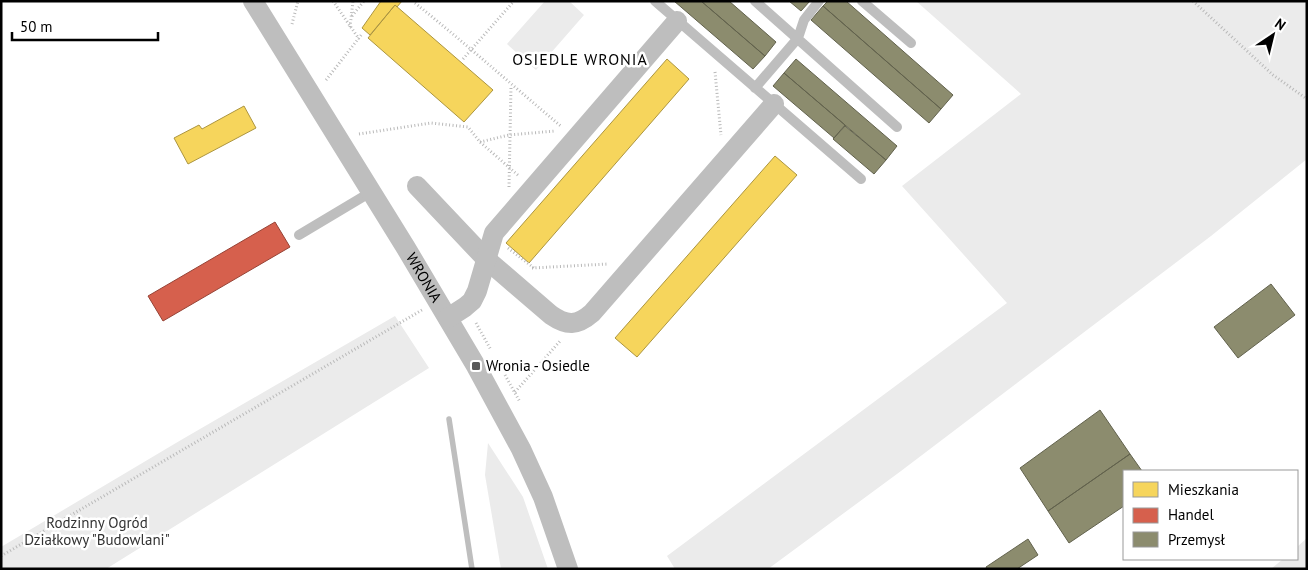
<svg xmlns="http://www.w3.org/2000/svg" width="1308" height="570" viewBox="0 0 1308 570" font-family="'PT Sans',sans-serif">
  <rect width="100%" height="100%" fill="#fff"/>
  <path fill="#ebebeb" d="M545 1H569L584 15 536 70 507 44Z
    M916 1H1307V159L1211 236 901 471 768 569H675L667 556 1007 303 902 186 1021 94Z
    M395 316 429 368 106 569H1V547L181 440Z
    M488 443 523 497 548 569H501L485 475Z
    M1307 538V569H1271L1283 559H1297V547Z"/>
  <path fill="#f6d55c" stroke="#ac9540" d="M381 1H402L397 7 395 5 370 35 362 28Z
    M395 5 493 90 464 122 368 38Z
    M667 59 689 79 529 263 506 243Z
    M244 106 256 128 188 164 174 138 199 125 202 129Z
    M775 156 797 175 637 357 615 338Z"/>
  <path fill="#d6604d" stroke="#964336" d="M275 222 290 247 163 321 148 296Z"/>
  <path fill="#8c8c6e" stroke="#62624d" d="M674 1H701L765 56 753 69Z
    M701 1H729L776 42 765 56Z
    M789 1H810L801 11Z
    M828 1H846L953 95 941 109 823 6Z
    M823 6 941 109 929 123 811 20Z
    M796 59 897 146 886 160 784 73Z
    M784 73 845 125 834 138 773 86Z
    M845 126 886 160 874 174 833 139Z
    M1271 284 1295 315 1238 358 1214 327Z
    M1100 410 1130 454 1048 511 1020 468Z
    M1130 454 1142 471H1124V506L1069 543 1048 511Z
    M1028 539 1038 555 1017 569H987L986 567Z"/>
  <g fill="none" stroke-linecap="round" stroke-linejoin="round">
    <path stroke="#bebebe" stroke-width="5.5" d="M449 419 472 569"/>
    <path stroke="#b9b9b9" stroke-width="3" stroke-dasharray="1 2.5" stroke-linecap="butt" d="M333 1 359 39
      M1193 1 1273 75 1307 99
      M415 3C465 43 513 86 562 127
      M352 16 364 1
      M292 24 298 1
      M350 27 353 1
      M463 59 514 1
      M715 72 721 135
      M326 80 362 34
      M359 134 431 123 468 127 480 142 519 176
      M480 142 509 135 555 131
      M509 187 511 86
      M508 248 534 268
      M532 268 608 264
      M476 323 491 350
      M505 375 520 402
      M515 392 561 340
      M1 556 422 310"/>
    <path stroke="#bebebe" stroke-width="10" d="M655 1 861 179
      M755 1 897 127
      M862 1 911 43
      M755 88 798 38 804 20 819 1
      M299 235 371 192"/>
    <g stroke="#bebebe" stroke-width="20">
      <path id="s1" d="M253 1 406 248 476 366 521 449 543 497 568 569"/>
      <path d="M417 186 487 260 551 315C567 326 577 326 592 313L774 104"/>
      <path d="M448 318 465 307 472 301 477 291 494 233 677 21"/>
    </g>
  </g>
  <rect fill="#595959" stroke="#fff" stroke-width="2" x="471" y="361" width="10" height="10" rx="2.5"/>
  <g text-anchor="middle" stroke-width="5" stroke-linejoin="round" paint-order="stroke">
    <g font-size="15" fill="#000" stroke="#fff">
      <text dy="5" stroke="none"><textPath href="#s1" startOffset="325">WRONIA</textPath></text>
    </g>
    <g font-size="15" fill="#000" stroke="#fff" text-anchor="start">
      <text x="486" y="371">Wronia - Osiedle</text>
    </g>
    <g font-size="15" fill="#323232" stroke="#fff">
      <text x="97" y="528">Rodzinny Ogród<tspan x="97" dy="17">Działkowy "Budowlani"</tspan></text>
    </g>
    <g font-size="16" letter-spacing="1" fill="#000" stroke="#fff">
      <text x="580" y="65">OSIEDLE WRONIA</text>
    </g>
  </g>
  <rect width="1308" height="570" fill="none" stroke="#000000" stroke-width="5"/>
  <rect x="1123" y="470" width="175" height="90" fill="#ffffff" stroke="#999999"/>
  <rect x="1133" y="482" width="25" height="15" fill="#f6d55c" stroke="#999999"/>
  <text x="1168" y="495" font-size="15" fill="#000000">Mieszkania</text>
  <rect x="1133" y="508" width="25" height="15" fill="#d6604d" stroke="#999999"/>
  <text x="1168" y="520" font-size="15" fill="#000000">Handel</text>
  <rect x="1133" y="532" width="25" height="15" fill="#8c8c6e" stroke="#999999"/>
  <text x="1168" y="545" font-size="15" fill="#000000">Przemysł</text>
  <g transform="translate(1273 35) rotate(35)" stroke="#ffffff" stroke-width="4" paint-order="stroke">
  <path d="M0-4L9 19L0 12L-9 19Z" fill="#000000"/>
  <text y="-8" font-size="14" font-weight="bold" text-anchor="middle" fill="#000000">N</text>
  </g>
  <path d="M12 32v8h146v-8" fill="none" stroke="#000000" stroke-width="2.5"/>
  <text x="20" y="32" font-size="15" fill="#000000" stroke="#ffffff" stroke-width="4" paint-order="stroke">50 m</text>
</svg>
